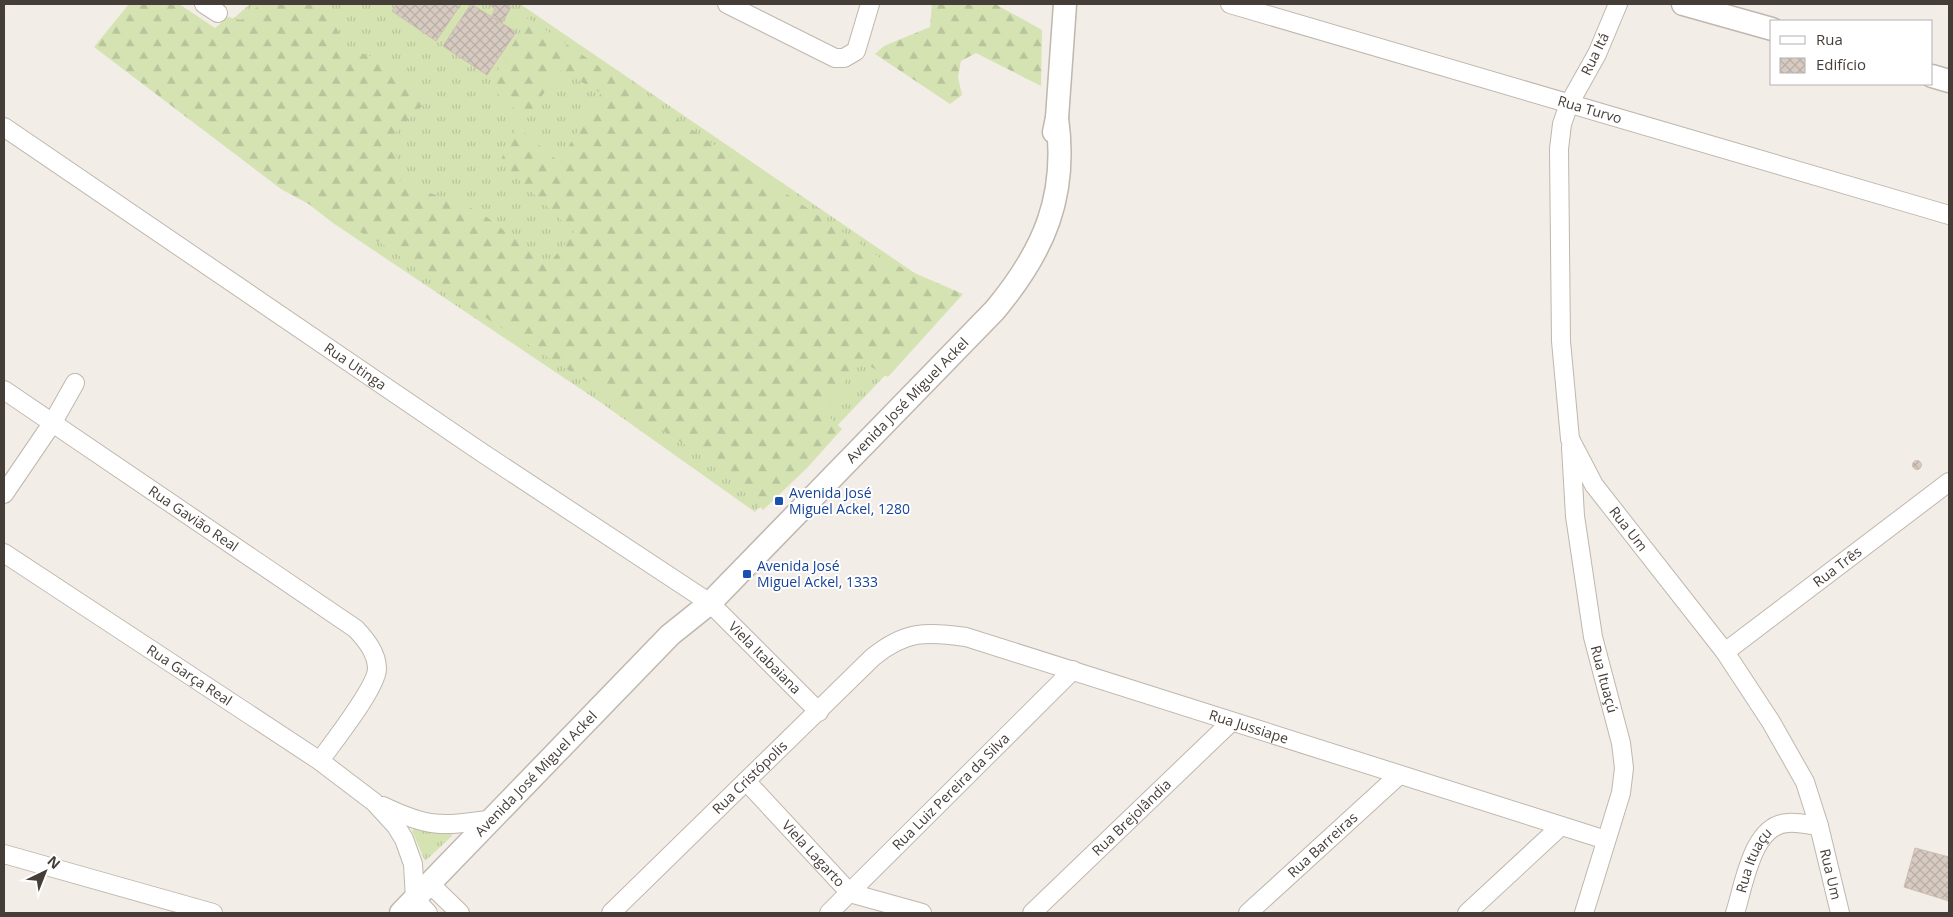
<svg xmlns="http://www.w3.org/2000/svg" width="1953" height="917" viewBox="0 0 1953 917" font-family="'Open Sans',sans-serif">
  <defs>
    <pattern id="grass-tufts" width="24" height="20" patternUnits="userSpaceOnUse" patternTransform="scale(1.25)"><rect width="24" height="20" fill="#d5e3b3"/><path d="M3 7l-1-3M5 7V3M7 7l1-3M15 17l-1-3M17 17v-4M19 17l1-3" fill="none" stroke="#b8c49b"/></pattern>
    <pattern id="forest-firs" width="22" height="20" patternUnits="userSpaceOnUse" patternTransform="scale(1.25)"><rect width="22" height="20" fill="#d5e3b3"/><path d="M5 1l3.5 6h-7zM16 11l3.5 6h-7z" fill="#b8c49b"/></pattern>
    <pattern id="building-cross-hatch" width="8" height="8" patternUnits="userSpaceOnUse" patternTransform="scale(1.25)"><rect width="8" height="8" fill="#d6cac1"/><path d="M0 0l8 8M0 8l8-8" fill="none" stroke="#b9aea6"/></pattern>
  </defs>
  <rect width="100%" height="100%" fill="#f2ede7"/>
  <path fill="url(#grass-tufts)" d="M250 4H520L941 291 953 304 755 512 600 402 333 223 156 86Z
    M415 827 451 831 452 836 425 861 412 831Z"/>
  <path fill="url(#forest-firs)" d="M129 4H179L215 28 228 17 241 20 261 4 324 5 347 48 381 60 430 98 394 134 400 182 479 211 548 265 574 232 500 162 517 126 559 162 601 93 560 70 526 119 489 86 528 18 882 259 963 294 888 377 860 360 824 412 842 429 807 468 763 510 720 467 480 314 384 245 281 189 94 47Z
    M932 4H995L1042 30 1041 86 976 53 961 61 958 77 962 95 950 104 875 54 884 46 930 27Z"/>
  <path fill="url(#building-cross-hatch)" stroke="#cdbeb1" d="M397 4H461L436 41 392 11Z
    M471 4 516 32 487 75 443 46Z
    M488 4H506L511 7 502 23 492 16 495 9Z
    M1912.5 465a4.5 4.5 0 1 1 9 0a4.5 4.5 0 1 1-9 0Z
    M1915 848 1949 857V901L1904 887Z"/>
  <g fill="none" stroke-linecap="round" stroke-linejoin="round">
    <defs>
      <g id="minor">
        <path d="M204 4 218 13"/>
        <path d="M727 4 835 58H844L856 51 870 4"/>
        <path id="s1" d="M1230 4 1949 215"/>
        <path id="s2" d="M1618 4 1597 54 1569 104 1562 124 1559 149 1561 341 1570 439 1594 485 1725 652 1771 722 1805 782 1819 826 1840 913"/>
        <path id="s3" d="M4 127 481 452 710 603 819 712"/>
        <path id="s4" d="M4 390 356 629C366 640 377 653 377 669 376 689 332 743 320 761"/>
        <path id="s5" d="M1571 447 1575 516 1593 637 1621 743 1624 768 1621 793 1584 913"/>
        <path d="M4 494 53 422 75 383"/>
        <path id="s6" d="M4 553 320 761 374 802 396 826 404 839 413 864 415 899 428 913"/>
        <path id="s7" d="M1725 652 1949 482"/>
        <path id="s8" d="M746 781 850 893 922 913"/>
        <path d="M383 806C431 829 443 826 494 819"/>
        <path d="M4 854 213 913"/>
        <path d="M429 883 460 913"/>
        <path id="s9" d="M611 913 873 657C905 631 926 631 966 637L1606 840"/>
        <path id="s10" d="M829 913 1073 670"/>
        <path id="s11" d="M1032 913 1230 723"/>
        <path id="s12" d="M1248 913 1398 776"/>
        <path d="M1467 913 1561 826"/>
        <path id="s13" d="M1735 913C1744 886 1752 824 1788 823 1798 822 1809 825 1819 826"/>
      </g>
      <g id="tertiary">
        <path d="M1683 4 1772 29"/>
        <path d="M1932 76 1949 81"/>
        <path d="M1054 132 1057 118 1065 4"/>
        <path id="s14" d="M401 913 670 635 710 603 995 310C1044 251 1068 196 1057 118"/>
      </g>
    </defs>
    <use href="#minor" stroke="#c0b7ae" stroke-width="20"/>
    <use href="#tertiary" stroke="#c0b7ae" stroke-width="25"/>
    <use href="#minor" stroke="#fff" stroke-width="18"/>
    <use href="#tertiary" stroke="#fff" stroke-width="22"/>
  </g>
  <g fill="#1a4fb4" stroke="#fff" stroke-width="2">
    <rect x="774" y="496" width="10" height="10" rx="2.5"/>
    <rect x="742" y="569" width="10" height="10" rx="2.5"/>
  </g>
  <g text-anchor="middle" stroke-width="4" stroke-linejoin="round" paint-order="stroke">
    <g font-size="14" fill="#453d37" stroke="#fff">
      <text transform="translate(1595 54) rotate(-64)" y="5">Rua Itá</text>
      <text dy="5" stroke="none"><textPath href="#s1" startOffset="375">Rua Turvo</textPath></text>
      <text dy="5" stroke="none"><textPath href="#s3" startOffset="425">Rua Utinga</textPath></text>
      <text dy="5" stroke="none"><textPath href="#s14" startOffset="721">Avenida José Miguel Ackel</textPath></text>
      <text dy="5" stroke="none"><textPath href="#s4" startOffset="229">Rua Gavião Real</textPath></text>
      <text dy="5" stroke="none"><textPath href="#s2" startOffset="556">Rua Um</textPath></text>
      <text dy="5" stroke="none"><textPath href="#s7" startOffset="141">Rua Três</textPath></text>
      <text dy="5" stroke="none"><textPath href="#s3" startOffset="929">Viela Itabaiana</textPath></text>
      <text dy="5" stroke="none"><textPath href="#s6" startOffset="222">Rua Garça Real</textPath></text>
      <text dy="5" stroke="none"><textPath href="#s5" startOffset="235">Rua Ituaçú</textPath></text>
      <text dy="5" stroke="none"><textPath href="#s9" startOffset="762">Rua Jussiape</textPath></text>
      <text dy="5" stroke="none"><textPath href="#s14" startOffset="194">Avenida José Miguel Ackel</textPath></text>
      <text dy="5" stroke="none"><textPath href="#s9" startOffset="194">Rua Cristópolis</textPath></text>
      <text dy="5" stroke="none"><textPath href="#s10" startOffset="172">Rua Luiz Pereira da Silva</textPath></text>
      <text dy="5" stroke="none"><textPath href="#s11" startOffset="138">Rua Brejolândia</textPath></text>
      <text dy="5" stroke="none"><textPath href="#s12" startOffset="101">Rua Barreiras</textPath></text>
      <text dy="5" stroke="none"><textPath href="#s8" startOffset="99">Viela Lagarto</textPath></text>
      <text dy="5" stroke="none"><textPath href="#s13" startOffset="56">Rua Ituaçu</textPath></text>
      <text dy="5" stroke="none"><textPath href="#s2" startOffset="961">Rua Um</textPath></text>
    </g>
    <g font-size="14" fill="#164399" stroke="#fff" text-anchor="start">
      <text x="789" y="498">Avenida José<tspan x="789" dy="16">Miguel Ackel, 1280</tspan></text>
      <text x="757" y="571">Avenida José<tspan x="757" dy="16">Miguel Ackel, 1333</tspan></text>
    </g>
  </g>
  <rect width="1953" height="917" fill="none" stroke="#453d37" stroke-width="10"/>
  <rect x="1770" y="20" width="162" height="65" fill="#ffffff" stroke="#b5b1af"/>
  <rect x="1780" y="36" width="25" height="8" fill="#ffffff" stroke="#b5b1af"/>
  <text x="1816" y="45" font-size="15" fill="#453d37">Rua</text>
  <rect x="1780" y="58" width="25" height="15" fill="url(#building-cross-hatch)" stroke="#b5b1af"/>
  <text x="1816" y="70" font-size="15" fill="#453d37">Edifício</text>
  <g transform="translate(45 872) rotate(43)" stroke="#ffffff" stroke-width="4" paint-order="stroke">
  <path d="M0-4L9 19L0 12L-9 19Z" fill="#453d37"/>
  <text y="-8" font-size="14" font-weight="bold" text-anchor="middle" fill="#453d37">N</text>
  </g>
</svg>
